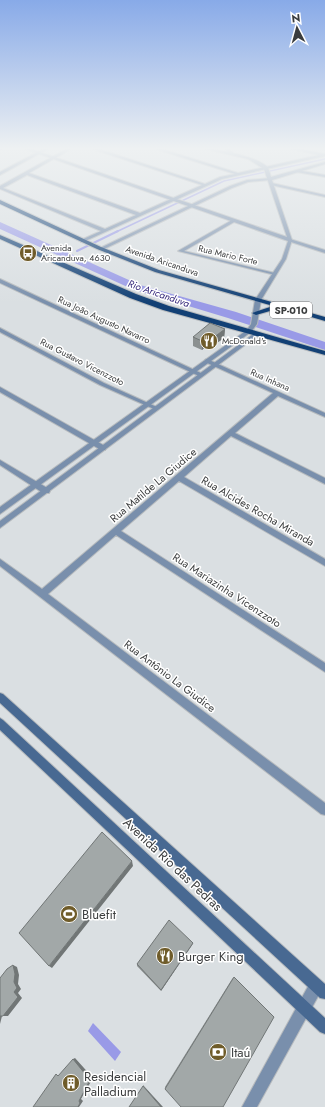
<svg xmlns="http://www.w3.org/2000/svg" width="325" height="1107" viewBox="0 0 325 1107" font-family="Jost,sans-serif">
  <rect width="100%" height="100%" fill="#dadfe2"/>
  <path fill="#999ae7" d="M93 1023 121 1052 115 1061 88 1031Z"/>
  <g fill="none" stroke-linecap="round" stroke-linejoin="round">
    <path stroke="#999ae7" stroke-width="1.5" d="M116 232 224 181 325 159"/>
    <path stroke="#999ae7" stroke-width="2" d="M77 251 118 231"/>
    <path fill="#999ae7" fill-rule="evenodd" d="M0 222 140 285 236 312 325 342V350L228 318 132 289 0 229Z"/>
    <defs>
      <path id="minor" d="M0 148H3L0 150Z
        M45 148H50L0 175V172Z
        M68 148H73L29 173 140 213 202 185 89 148H96L205 184 220 177 235 174 152 148H159L238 173 319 155 287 148H296L325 154V156L222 179 83 242H81V240L101 231 0 189V186ZM27 175 136 215 105 229 3 188Z
        M224 148H228L233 153 230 154Z
        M297 170 325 175V177L296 172Z
        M270 178 271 180 248 182 232 188 102 250 98 249 230 186 247 180Z
        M272 183 325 195V197L271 185Z
        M232 220 236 221 184 251 275 273V275L178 251Z
        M290 239 325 250V253L288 241V240Z
        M0 279 203 374 204 375 201 377 199 376 0 283Z
        M0 328 104 383 159 408 156 410 154 409 100 385 0 332Z
        M207 359 325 413V417L278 396 235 433 325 478V484L231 436 184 477 325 559V566L179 481 121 531 325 663V672L116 535 48 594 325 803V815L321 814 0 566V559L42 589 273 393 205 362V360Z
        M0 387 105 446 106 448 105 450H101L0 392Z
        M0 460 49 489 50 491 49 493H43L0 465Z
        M316 980 321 981 322 986 321 991 257 1107H242L311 981Z"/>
      <path id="tertiary" d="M22 148H28L287 237 264 169 248 159 201 148C215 148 260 157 268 168 270 171 270 175 271 177L325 162V164L272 180 292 240 286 259 261 300 257 324 251 332 0 514V507L247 330 251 324 255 300 282 259 288 241Z
        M256 332 261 333 0 528V521Z"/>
      <path id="secondary" d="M0 693 3 694 325 984V999L320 998 0 703Z
        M0 718 3 720 325 1018V1034L320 1032 0 730Z"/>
      <path id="trunk" d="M0 200 101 247 159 270 325 317V321L155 272 97 249 0 204Z
        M0 235 136 294 169 306 325 351V355L163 310 130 298 0 239Z
        M270 307 282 311 278 313 270 311 256 315 252 313Z"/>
    </defs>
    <use href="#minor" stroke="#b7bbbe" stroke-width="2"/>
    <use href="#tertiary" stroke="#b7bbbe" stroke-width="2"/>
    <use href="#secondary" stroke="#b7bbbe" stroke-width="2"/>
    <use href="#trunk" stroke="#b7bbbe" stroke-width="2"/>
    <use href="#minor" fill="#798fac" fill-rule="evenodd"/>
    <use href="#tertiary" fill="#798fac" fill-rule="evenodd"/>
    <use href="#secondary" fill="#486992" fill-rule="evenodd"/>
    <use href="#trunk" fill="#124075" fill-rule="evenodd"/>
  </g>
  <path fill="#8b9090" d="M225 329 224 338 208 349 204 348 202 350 193 346V337Z
    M193 943 192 945 161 991 137 966V964Z
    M234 977 165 1089V1087L232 979Z"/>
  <path fill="#717676" d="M225 329 224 338 208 349 209 341Z
    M205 339 204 348 202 350V341Z
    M132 861 133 866 52 968 49 966Z
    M193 943 192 945 161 991V990Z
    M13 965 17 967 19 975 18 984 21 989 18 993 22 998 8 1016H3L14 992Z
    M0 1016H2L0 1024Z
    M75 1058 93 1078 81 1099 83 1101 79 1107H78L73 1059Z
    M143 1085 163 1107H161L143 1086Z"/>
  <path fill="#a2a8a8" stroke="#717676" d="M210 323 225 329 209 341 205 339 202 341 193 337Z
    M102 832 132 861 49 966 19 933Z
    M169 920 193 943 161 990 137 964Z
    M13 965 15 974 14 982 17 988 14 992 18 997 3 1016H0V978L7 969Z
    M234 977 274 1017 223 1107H181L165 1089Z
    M73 1059 90 1080 79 1101 80 1103 78 1107H33L56 1074 58 1076Z
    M143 1086 161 1107H129Z"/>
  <linearGradient id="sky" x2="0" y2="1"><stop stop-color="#88aae8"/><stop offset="0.49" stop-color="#eef1f2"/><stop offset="1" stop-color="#eef1f2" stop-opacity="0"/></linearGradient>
  <rect width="325" height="303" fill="url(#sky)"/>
  <defs>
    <symbol id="bus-disc" viewBox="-11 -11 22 22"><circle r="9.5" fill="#6f5c2a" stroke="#fff"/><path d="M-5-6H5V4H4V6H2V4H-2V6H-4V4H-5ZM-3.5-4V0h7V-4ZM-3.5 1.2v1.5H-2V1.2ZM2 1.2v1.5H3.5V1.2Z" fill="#fff"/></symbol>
    <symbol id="restaurant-disc" viewBox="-11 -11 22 22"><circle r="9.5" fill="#6f5c2a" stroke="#fff"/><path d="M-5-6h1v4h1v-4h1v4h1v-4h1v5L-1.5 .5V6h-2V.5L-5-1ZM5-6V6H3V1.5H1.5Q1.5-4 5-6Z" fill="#fff"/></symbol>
    <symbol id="stadium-disc" viewBox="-11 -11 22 22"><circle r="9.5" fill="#6f5c2a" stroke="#fff"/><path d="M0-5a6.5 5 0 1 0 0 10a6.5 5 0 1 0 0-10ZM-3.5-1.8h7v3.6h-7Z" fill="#fff"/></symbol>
    <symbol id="bank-disc" viewBox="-11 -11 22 22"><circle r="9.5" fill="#6f5c2a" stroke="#fff"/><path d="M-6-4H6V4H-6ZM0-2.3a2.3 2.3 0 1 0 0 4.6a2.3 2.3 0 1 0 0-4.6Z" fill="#fff"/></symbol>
    <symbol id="building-disc" viewBox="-11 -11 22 22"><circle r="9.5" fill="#6f5c2a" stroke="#fff"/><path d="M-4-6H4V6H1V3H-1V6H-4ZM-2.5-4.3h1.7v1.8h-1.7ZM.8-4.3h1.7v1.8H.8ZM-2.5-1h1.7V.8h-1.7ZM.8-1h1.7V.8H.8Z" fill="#fff"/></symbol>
  </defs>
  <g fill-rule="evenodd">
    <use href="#bus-disc" x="18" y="243" width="20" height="20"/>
    <use href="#restaurant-disc" x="199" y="331" width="20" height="20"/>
    <use href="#stadium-disc" x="59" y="904" width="20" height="20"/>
    <use href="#restaurant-disc" x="155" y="946" width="20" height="20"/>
    <use href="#bank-disc" x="208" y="1042" width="20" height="20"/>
    <use href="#building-disc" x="61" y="1073" width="20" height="20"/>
  </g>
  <g text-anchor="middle" stroke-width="3" stroke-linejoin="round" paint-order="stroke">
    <g font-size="9" fill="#3b3d3e" stroke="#fff" text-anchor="start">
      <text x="41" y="251">Avenida<tspan x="41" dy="10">Aricanduva, 4630</tspan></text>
      <text x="222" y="344">McDonald's</text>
    </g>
    <g font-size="9" fill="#3b3d3e" stroke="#fff">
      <text transform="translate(228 255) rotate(13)" y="3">Rua Mario Forte</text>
      <text transform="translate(162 261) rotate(19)" y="3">Avenida Aricanduva</text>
      <text transform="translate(104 320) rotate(25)" y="3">Rua João Augusto Navarro</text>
      <text transform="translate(82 362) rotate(27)" y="3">Rua Gustavo Vicenzzoto</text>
      <text transform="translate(270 380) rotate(24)" y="3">Rua Inhana</text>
    </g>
    <g font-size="10" font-style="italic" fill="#2b1d74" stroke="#fff">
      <text transform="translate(159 293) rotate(19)" y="4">Rio Aricanduva</text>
    </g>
    <rect fill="#fff" stroke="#767778" stroke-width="1" x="270" y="302" width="42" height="16" rx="3"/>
    <g font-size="10" font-weight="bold" fill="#3b3d3e">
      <text x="291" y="314">SP-010</text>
    </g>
    <g font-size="11" fill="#3b3d3e" stroke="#fff">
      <text transform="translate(153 485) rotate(-40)" y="4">Rua Matilde La Giudice</text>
      <text transform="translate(258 511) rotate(30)" y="4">Rua Alcides Rocha Miranda</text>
      <text transform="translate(227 590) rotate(33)" y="4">Rua Mariazinha Vicenzzoto</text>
      <text transform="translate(170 676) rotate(37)" y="4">Rua Antônio La Giudice</text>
    </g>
    <g font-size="13" fill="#3b3d3e" stroke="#fff">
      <text transform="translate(173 864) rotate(43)" y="5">Avenida Rio das Pedras</text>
    </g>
    <g font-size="13" fill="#3b3d3e" stroke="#fff" text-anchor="start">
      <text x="82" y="919">Bluefit</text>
      <text x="178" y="961">Burger King</text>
      <text x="231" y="1057">Itaú</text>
      <text x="84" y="1081">Residencial<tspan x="84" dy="15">Palladium</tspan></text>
    </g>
  </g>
  <g transform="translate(297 28) rotate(354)" stroke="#ffffff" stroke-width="3" paint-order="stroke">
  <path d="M0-3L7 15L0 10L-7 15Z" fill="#3b3d3e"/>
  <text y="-6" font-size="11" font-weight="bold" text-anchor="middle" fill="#3b3d3e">N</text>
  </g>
</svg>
